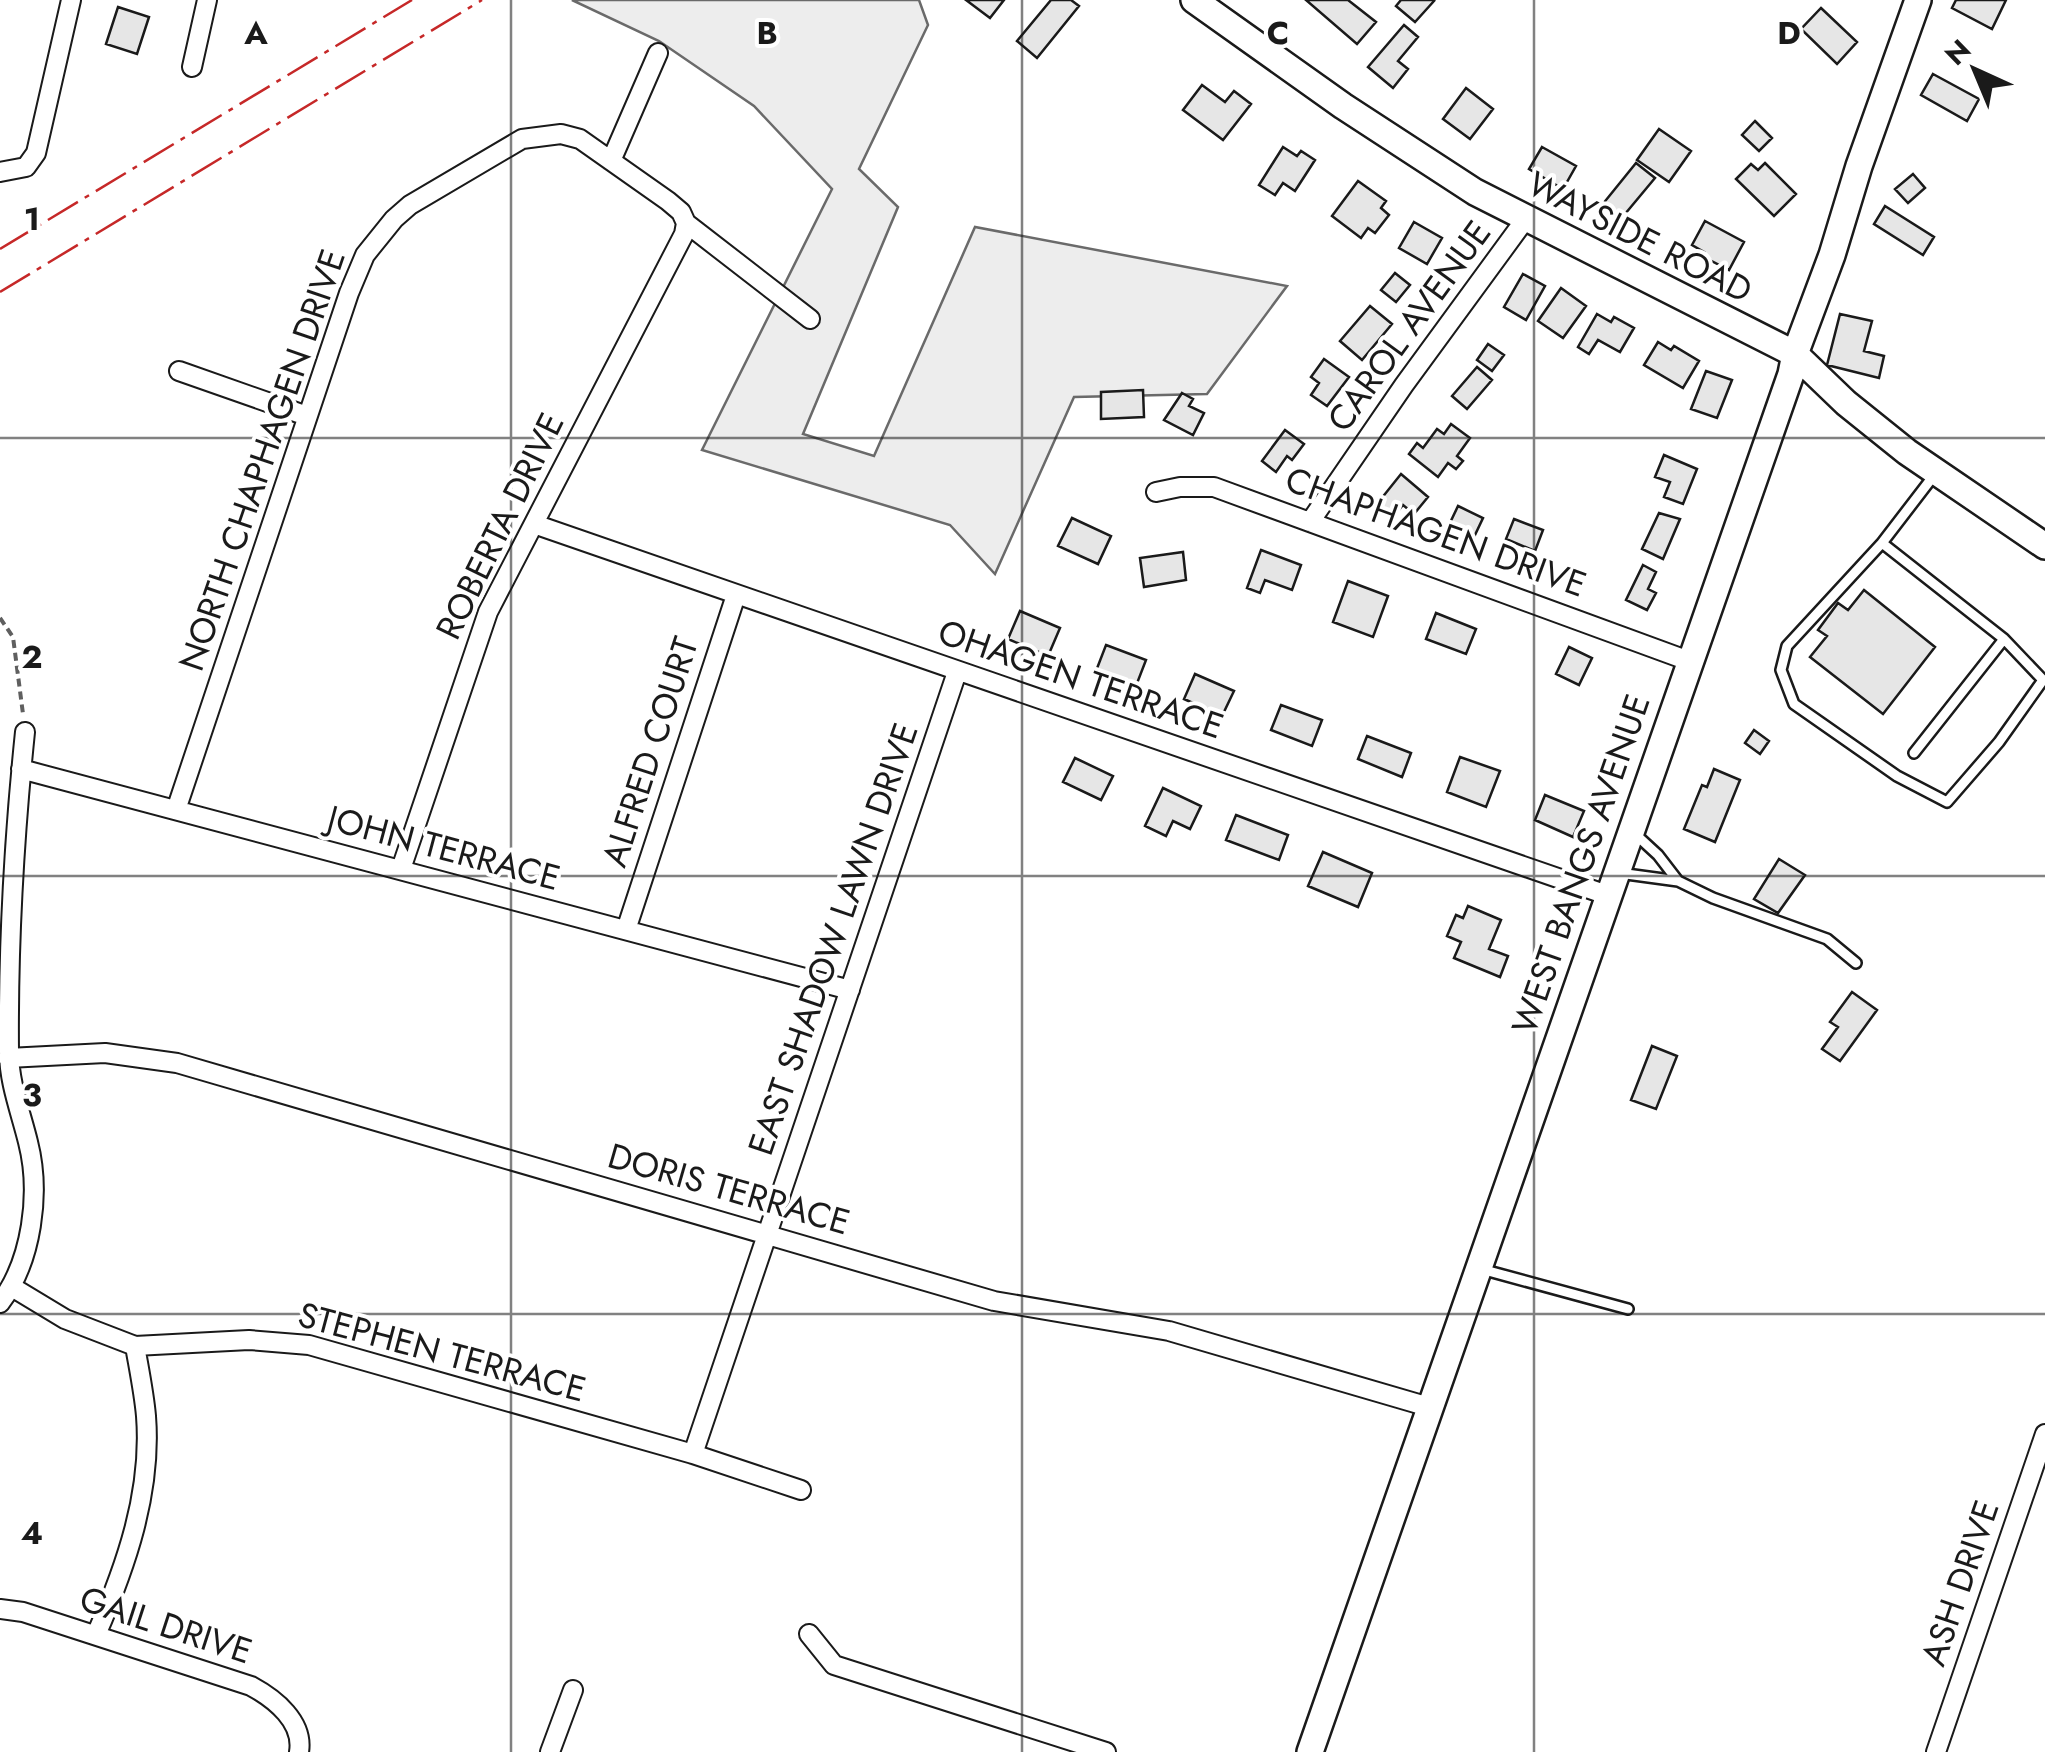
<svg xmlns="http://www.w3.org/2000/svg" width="2045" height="1752" viewBox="0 0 2045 1752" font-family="Jost,sans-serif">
  <rect width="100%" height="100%" fill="#fff"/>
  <path fill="#ededed" stroke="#6a6a6a" stroke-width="2.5" d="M572 0H919L928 25 859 169 898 207 803 434 874 456 975 227 1287 286 1207 394 1074 397 995 574 950 525 702 450 832 189 754 106 659 41Z"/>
  <path fill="#e6e6e6" stroke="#1a1a1a" stroke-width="2.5" d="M966 0H1004L990 18Z
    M1051 0H1071L1079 6 1037 58 1017 41Z
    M1306 0H1348L1376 22 1357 44Z
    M1401 0H1432L1434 1 1415 22 1396 6Z
    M1956 0H2006L1992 29 1952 8Z
    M118 7 149 17 137 54 106 44Z
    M1821 8 1857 42 1837 64 1801 29Z
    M1404 25 1418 37 1398 61 1408 69 1393 88 1368 67Z
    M1933 74 1979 99 1967 121 1921 95Z
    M1202 85 1225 102 1234 91 1251 104 1223 140 1183 110Z
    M1466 88 1493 109 1470 139 1443 119Z
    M1755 121 1772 138 1759 151 1742 135Z
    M1659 129 1691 151 1669 182 1637 160Z
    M1283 147 1297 156 1301 151 1315 160 1295 191 1283 183 1275 195 1259 185Z
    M1542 147 1576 166 1563 189 1529 169Z
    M1636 163 1655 178 1620 220 1602 205Z
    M1765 163 1796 194 1774 216 1736 179 1751 164 1758 170Z
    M1913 174 1925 188 1908 203 1895 189Z
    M1358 181 1386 201 1381 208 1389 215 1375 233 1368 228 1361 238 1332 216Z
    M1885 206 1934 237 1923 255 1874 224Z
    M1705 221 1744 242 1729 270 1702 256 1704 252 1692 245Z
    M1414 222 1442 238 1427 264 1399 248Z
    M1395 273 1410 285 1396 302 1381 290Z
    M1523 274 1545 286 1526 320 1504 307Z
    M1561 288 1586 306 1563 338 1538 321Z
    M1370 306 1392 324 1362 360 1340 341Z
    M1597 314 1611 322 1614 317 1634 328 1620 352 1598 340 1589 354 1578 347Z
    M1840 314 1872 321 1864 351 1884 356 1879 378 1827 365Z
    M1658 342 1671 350 1674 346 1699 361 1683 388 1644 365Z
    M1488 344 1504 355 1492 371 1477 360Z
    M1324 359 1349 377 1327 406 1311 395 1319 383 1311 377Z
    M1477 367 1492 380 1467 409 1452 396Z
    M1706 371 1732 380 1717 418 1691 409Z
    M1143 390 1144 417 1101 419V392Z
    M1182 393 1193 399 1189 406 1204 413 1193 435 1164 420Z
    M1451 424 1470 438 1457 456 1463 461 1456 469 1448 463 1438 477 1409 454 1417 443 1423 448 1437 429 1444 434Z
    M1285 430 1304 444 1292 460 1287 456 1276 472 1262 461Z
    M1664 455 1697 469 1683 504 1664 497 1670 482 1655 477Z
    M1401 474 1428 497 1414 514 1403 505 1393 517 1377 504Z
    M1458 506 1483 518 1474 537 1449 525Z
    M1659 513 1680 519 1663 559 1642 549Z
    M1072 518 1111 536 1098 564 1058 546Z
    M1514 519 1543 530 1535 551 1506 539Z
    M1261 550 1301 565 1292 590 1265 580 1260 593 1247 588Z
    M1183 552 1186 580 1144 587 1140 558Z
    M1643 565 1656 572 1648 589 1656 593 1647 610 1626 600Z
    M1348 581 1388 596 1373 637 1333 622Z
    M1864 590 1935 647 1883 714 1810 657 1827 636 1818 630 1838 603 1848 610Z
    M1020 611 1060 628 1048 656 1008 639Z
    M1436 613 1476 629 1466 654 1426 639Z
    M1106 645 1146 660 1136 686 1096 671Z
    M1569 647 1592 658 1579 685 1556 674Z
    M1195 674 1234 691 1222 716 1184 699Z
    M1281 705 1322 720 1312 746 1271 730Z
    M1754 730 1769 741 1760 754 1745 743Z
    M1367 736 1411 753 1402 777 1358 759Z
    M1460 757 1500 771 1486 807 1447 792Z
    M1075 758 1113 776 1101 800 1063 782Z
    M1714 769 1740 780 1715 842 1684 829 1702 785 1707 787Z
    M1163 788 1201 806 1190 829 1173 821 1166 836 1145 826Z
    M1545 795 1584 811 1573 837 1535 820Z
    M1236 815 1288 835 1279 860 1226 840Z
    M1323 852 1372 873 1358 907 1308 886Z
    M1779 859 1805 875 1778 913 1754 899Z
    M1468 906 1501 920 1489 949 1508 956 1500 977 1454 958 1461 942 1447 936 1456 915 1463 918Z
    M1852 992 1877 1010 1840 1061 1822 1049 1838 1027 1830 1022Z
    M1652 1046 1677 1056 1656 1109 1631 1100Z"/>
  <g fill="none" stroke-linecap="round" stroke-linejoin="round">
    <defs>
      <path id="lane" d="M1882 543 1787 646 1781 670 1794 704 1897 776 1947 802 1999 742 2043 680 2004 639
        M1914 753 2004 639 1882 543 1935 474
        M1633 832 1658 855 1678 881
        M1619 873 1678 881 1713 898 1827 939 1856 963
        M1481 1269 1628 1309"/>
      <path id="street" d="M192 67 207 0
        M611 161 658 53
        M0 172 26 167 36 153 71 0
        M179 371 307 416
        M1156 492 1180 487H1214L1689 661
        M1310 522 1404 385 1527 217
        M534 524 1607 895
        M21 769 850 990
        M176 810 349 293 365 255 394 219 410 205 522 139 561 134 580 139 668 201 681 212 686 223 810 319
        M401 869 488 612 684 234 686 223
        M626 930 736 595
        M8 1058 105 1053 177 1063 994 1301 1169 1331 1429 1407
        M12 1287 65 1319 135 1346 249 1340 309 1345 693 1454 801 1490
        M0 1303C32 1261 41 1193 28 1142 21 1113 9 1083 9 1052 8 945 14 839 25 732
        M693 1454 957 672
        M0 1609 23 1612 251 1686C275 1699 304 1722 299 1752
        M809 1634 834 1665 1106 1752
        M96 1635C126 1566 152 1492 146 1416 144 1393 139 1369 135 1346
        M550 1752 573 1690
        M1936 1752 2045 1434"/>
      <path id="secondary" d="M1194 0 1343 106 1475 192 1795 354 1846 403 1907 452 2045 546
        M1310 1752 1791 374 1795 354 1832 255 1859 166 1918 0"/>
    </defs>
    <use href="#lane" stroke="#1a1a1a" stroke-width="14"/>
    <use href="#street" stroke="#1a1a1a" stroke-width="22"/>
    <use href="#secondary" stroke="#1a1a1a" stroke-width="30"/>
    <path stroke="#5f5f5f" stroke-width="4" stroke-dasharray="8 5" stroke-linecap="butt" d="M0 618 13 637 23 714"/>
    <use href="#lane" stroke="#fff" stroke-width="9"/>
    <use href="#street" stroke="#fff" stroke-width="18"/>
    <use href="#secondary" stroke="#fff" stroke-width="25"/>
    <path stroke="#c62828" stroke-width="2.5" stroke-dasharray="35 8 5 8" stroke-linecap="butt" d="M0 249 412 0
      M0 292 482 0"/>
  </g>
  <path fill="none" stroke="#1a1a1a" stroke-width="2.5" stroke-opacity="0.55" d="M511 0V1752M1022 0V1752M1534 0V1752M0 438H2045M0 876H2045M0 1314H2045"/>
  <g text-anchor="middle" stroke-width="8" stroke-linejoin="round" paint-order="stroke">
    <g font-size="35" fill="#1a1a1a" stroke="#fff">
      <text transform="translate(1640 237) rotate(27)" y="12">WAYSIDE ROAD</text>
      <text transform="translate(1409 326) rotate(-54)" y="12">CAROL AVENUE</text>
      <text transform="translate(262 460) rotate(-71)" y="12">NORTH CHAPHAGEN DRIVE</text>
      <text transform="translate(500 526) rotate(-64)" y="12">ROBERTA DRIVE</text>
      <text transform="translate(1436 532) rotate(20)" y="12">CHAPHAGEN DRIVE</text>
      <text transform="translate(1081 679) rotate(19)" y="12">OHAGEN TERRACE</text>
      <text transform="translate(650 752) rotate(-72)" y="12">ALFRED COURT</text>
      <text transform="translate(444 848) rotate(15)" y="12">JOHN TERRACE</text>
      <text transform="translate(1581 864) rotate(-71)" y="12">WEST BANGS AVENUE</text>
      <text transform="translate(833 939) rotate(-71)" y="12">EAST SHADOW LAWN DRIVE</text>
      <text transform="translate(729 1189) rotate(16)" y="12">DORIS TERRACE</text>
      <text transform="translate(442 1352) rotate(15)" y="12">STEPHEN TERRACE</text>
      <text transform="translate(1960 1583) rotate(-71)" y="12">ASH DRIVE</text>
      <text transform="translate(166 1625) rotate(18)" y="12">GAIL DRIVE</text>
    </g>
  </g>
  <g font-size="32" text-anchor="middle" font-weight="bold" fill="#1a1a1a" stroke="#fff" stroke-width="8" stroke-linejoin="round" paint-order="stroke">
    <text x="256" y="44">A</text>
    <text x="767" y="44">B</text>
    <text x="1278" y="44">C</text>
    <text x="1789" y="44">D</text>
    <text x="32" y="230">1</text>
    <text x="32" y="668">2</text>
    <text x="32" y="1106">3</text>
    <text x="32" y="1544">4</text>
  </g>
  <g transform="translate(1975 70) rotate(316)" stroke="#ffffff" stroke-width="8" paint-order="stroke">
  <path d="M0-8L18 38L0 25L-18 38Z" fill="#1a1a1a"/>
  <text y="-15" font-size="28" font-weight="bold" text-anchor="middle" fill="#1a1a1a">N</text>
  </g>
</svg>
